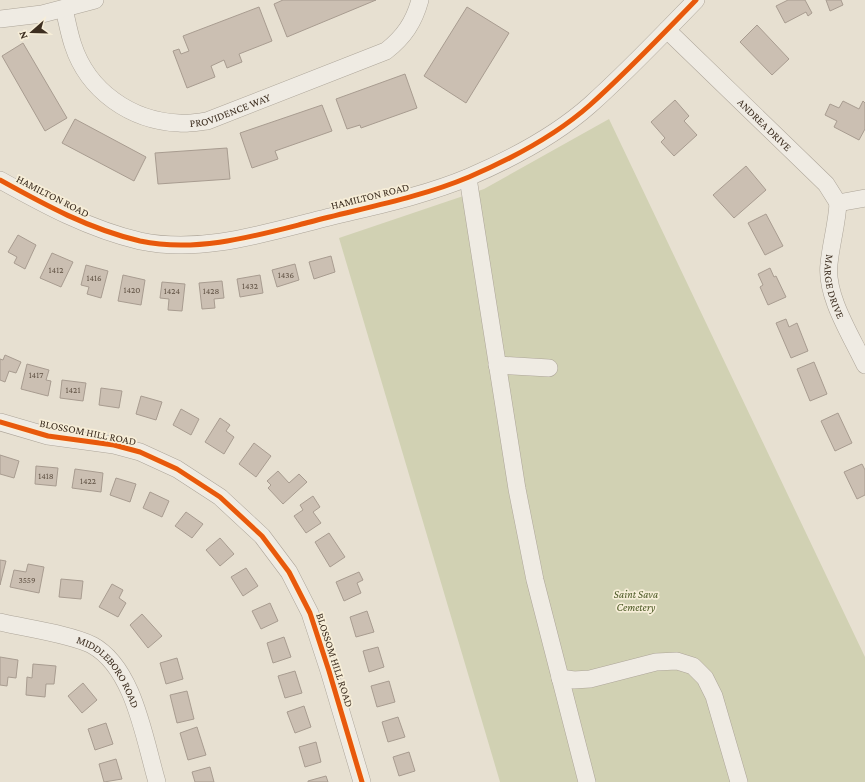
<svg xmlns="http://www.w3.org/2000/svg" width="865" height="782" viewBox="0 0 865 782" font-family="'Crimson Pro',serif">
  <rect width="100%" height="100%" fill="#e7e0d1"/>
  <path fill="#d1d1b3" d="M609 119 865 657V782H500L339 238 484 189Z"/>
  <path fill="#cbbfb2" stroke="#a89c90" d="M283 0H376L287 37 274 4Z
    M788 0H805L812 13 808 16 806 12 785 23 776 6Z
    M826 0H841L843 5 830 11Z
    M259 7 272 41 239 54 242 62 227 68 224 60 211 66 215 77 187 88 173 51 179 49 181 54 189 51 183 36Z
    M467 7 509 33 466 103 424 76Z
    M757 25 789 59 772 75 740 42Z
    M23 43 67 118 45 131 2 56Z
    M405 74 417 108 361 128 360 125 347 129 336 99Z
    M675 100 689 116 684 121 697 135 674 156 661 142 665 138 651 122Z
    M843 101 859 109 863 101 865 103V129L859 140 834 127 837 121 825 115 830 104 839 108Z
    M322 105 332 131 275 151 278 159 252 168 240 133Z
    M75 119 146 157 134 181 62 143Z
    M227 148 230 179 158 184 155 153Z
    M746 166 766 190 734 218 713 195Z
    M766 214 783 246 765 255 748 223Z
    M18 235 36 245 25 269 14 263 17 257 8 252Z
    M52 253 73 262 61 287 40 278Z
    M331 256 335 272 314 279 309 262Z
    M295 264 299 280 277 287 272 270Z
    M86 265 108 271 101 298 87 294 89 287 81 285Z
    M770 268 774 277 776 276 786 297 768 305 760 287 763 285 758 274Z
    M123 275 145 280 141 305 118 301Z
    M260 275 263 293 240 297 237 279Z
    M222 281 224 298 214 299 215 308 202 309 199 283Z
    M162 282 185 284 182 311 168 310 169 299 160 298Z
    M786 319 789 327 797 323 808 351 791 358 776 323Z
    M5 355 21 362 16 373 9 371 5 382 0 380V359L3 360Z
    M814 362 827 394 810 401 797 369Z
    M27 364 49 370 46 380 51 381 48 396 21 389Z
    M62 380 86 383 83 401 60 398Z
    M101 388 122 391 119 408 99 405Z
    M141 396 162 402 156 420 136 414Z
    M181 409 199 419 191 435 173 425Z
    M838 413 852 443 835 451 821 421Z
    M220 418 230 425 226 431 234 437 224 454 205 442Z
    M254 443 271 456 256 477 239 464Z
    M0 455 19 461 14 478 0 474Z
    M862 464 865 470V495L857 499 844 472Z
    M36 466 58 468 56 486 35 484Z
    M75 469 103 473 101 492 72 488Z
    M278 471 289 483 299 474 307 482 283 504 268 488 271 485 267 481Z
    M116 478 136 484 130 502 110 495Z
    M150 492 169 501 162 517 143 508Z
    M313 496 320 507 313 512 321 523 306 533 294 516 303 510 300 505Z
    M186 512 203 524 192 538 175 526Z
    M329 533 345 557 330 567 315 542Z
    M220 538 234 554 220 566 206 550Z
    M0 560 6 561 0 585Z
    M28 564 44 567 39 593 10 587 14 570 26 572Z
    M246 568 258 586 243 596 231 577Z
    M359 572 363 580 357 583 361 593 344 601 336 582Z
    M61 579 83 581 81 599 59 597Z
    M112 584 123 590 119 598 126 603 118 617 99 607Z
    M270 603 278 621 261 629 252 611Z
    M367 611 374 632 356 637 350 617Z
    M142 614 162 636 148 648 130 625Z
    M284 637 291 657 273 663 267 643Z
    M378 647 384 667 369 672 363 651Z
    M0 657 18 660 16 678 8 677 7 686 0 685Z
    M177 658 183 679 166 684 160 663Z
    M33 664 56 666 54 684H46L45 697 26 695 27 677 32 678Z
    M295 671 302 693 285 698 278 676Z
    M389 681 395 702 377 707 371 686Z
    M83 683 97 700 82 713 68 696Z
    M187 691 194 719 177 723 170 695Z
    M304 706 311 727 295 733 287 712Z
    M398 717 405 737 388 742 382 722Z
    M106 723 113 744 95 750 88 729Z
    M197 727 206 755 188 760 180 733Z
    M316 742 321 762 305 767 299 747Z
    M409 752 415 771 399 776 393 757Z
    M116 759 122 779 104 782 99 764Z
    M210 767 214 782H195L192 772Z
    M326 776 328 782H308V781Z"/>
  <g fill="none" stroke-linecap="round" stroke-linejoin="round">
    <defs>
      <g id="minor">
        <path id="s1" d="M64 9C67 21 69 33 73 45 88 91 131 121 179 123 188 124 198 122 207 121L386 51C404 37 414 22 420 0"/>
        <path d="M0 19 42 14 95 0"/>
        <path id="s2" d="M667 30 826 184 838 203 865 198"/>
        <path d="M468 178 517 489 535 580 587 782"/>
        <path d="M0 180C45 205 89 229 140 241 197 253 255 236 310 222 363 208 419 198 469 177 511 159 555 136 590 105 627 72 662 35 696 0"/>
        <path id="s3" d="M838 203C837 224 831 243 829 264 825 296 852 337 865 365"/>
        <path d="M497 365 549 368"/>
        <path d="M0 422 48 436 114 445 140 452 177 469 220 497 262 536 289 572 310 613 329 671 362 782"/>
        <path id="s4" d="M0 622C25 628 70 634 92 645 134 668 144 738 157 782"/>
        <path d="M560 678 574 680 590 679 656 662 677 661 693 666 705 678 714 696 739 782"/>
      </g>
    </defs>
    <use href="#minor" stroke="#ada599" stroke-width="18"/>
    <use href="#minor" stroke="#efebe3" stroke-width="17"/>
    <defs>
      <path id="cycleway" d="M0 180C45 205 89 229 140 241 197 253 255 236 310 222 363 208 419 198 469 177 511 159 555 136 590 105 627 72 662 35 696 0
        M0 422 48 436 114 445 140 452 177 469 220 497 262 536 289 572 310 613 329 671 362 782"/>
    </defs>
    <use href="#cycleway" stroke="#f7eed8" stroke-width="8"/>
    <use href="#cycleway" stroke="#e8590c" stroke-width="5"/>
  </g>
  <g text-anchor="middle" stroke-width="3.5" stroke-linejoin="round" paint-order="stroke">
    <g font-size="9" fill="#605244">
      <text x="56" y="273">1412</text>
      <text x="286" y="278">1436</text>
      <text x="94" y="281">1416</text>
      <text x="250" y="289">1432</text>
      <text x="132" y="293">1420</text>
      <text x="172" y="294">1424</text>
      <text x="211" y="294">1428</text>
      <text x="36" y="378">1417</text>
      <text x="73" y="393">1421</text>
      <text x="46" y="479">1418</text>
      <text x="88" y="484">1422</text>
      <text x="27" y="583">3559</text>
    </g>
    <g font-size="11" fill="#3d2e20" stroke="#f7eed8">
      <text dy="4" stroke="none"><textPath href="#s1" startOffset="230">PROVIDENCE WAY</textPath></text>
      <text dy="4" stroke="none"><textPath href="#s2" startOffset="136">ANDREA DRIVE</textPath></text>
      <text transform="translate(53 196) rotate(27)" y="4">HAMILTON ROAD</text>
      <text transform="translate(370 196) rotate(-14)" y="4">HAMILTON ROAD</text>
      <text dy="4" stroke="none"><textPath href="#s3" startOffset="85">MARGE DRIVE</textPath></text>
      <text transform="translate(88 432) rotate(11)" y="4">BLOSSOM HILL ROAD</text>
      <text transform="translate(335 660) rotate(72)" y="4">BLOSSOM HILL ROAD</text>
      <text dy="4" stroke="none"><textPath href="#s4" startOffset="126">MIDDLEBORO ROAD</textPath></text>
    </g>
    <g font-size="11" font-style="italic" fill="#4d5a26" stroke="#f7eed8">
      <text x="636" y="598">Saint Sava<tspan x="636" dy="13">Cemetery</tspan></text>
    </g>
  </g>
  <g transform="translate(32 32) rotate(250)" stroke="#f7eed8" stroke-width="3" paint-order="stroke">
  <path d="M0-3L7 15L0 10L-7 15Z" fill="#3d2e20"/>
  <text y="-6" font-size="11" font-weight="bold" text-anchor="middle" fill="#3d2e20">N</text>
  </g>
</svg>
